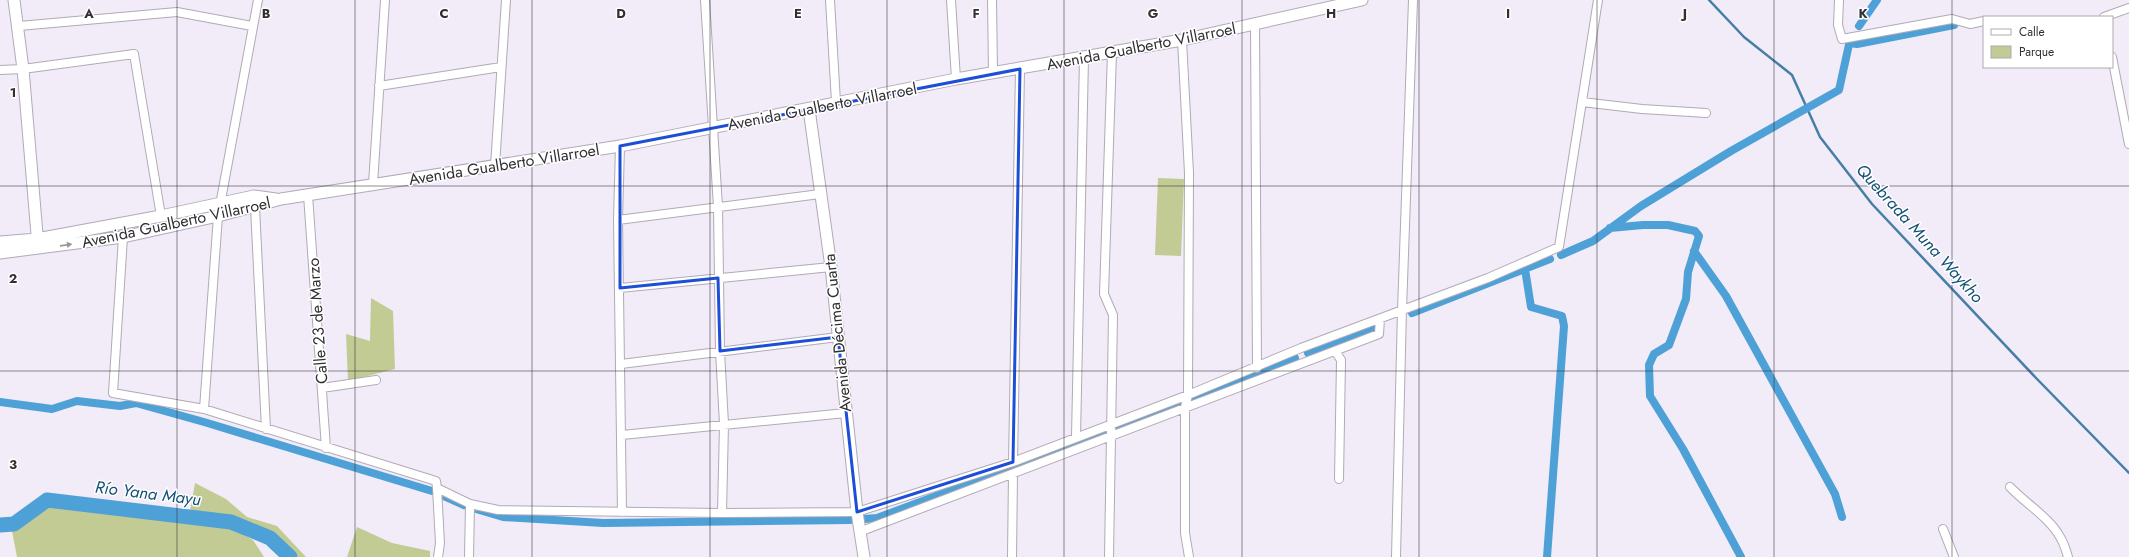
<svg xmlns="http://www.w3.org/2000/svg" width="2129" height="557" viewBox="0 0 2129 557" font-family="Jost,sans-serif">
  <rect width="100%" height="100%" fill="#f2ebf8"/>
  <path fill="#c2cb93" d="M1158 178 1184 179 1181 256 1155 255Z
    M371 298 393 311 395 369 348 381 346 334 370 341Z
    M195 483 226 499 247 517 277 526 306 557H296C271 522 229 517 190 511Z
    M47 504 171 516 231 527 253 540 264 557H17L12 531Z
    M357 527 392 543 430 551V557H347Z"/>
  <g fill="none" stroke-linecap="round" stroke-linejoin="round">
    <path stroke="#467fa5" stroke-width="2.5" d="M1709 0 1744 37 1792 75 1820 137 1872 204 2037 379 2129 473"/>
    <path stroke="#4ea1d6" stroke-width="8" d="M1859 26 1877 0
      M1849 43 1857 44 1954 25
      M1610 228 1643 225H1668L1695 231 1699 236 1688 272 1686 299 1669 345 1654 354 1649 365 1650 396 1683 449 1741 557
      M1694 251 1726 296 1835 494 1842 517
      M1561 255 1593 241 1641 206 1731 151 1839 90 1850 40
      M1525 269 1531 307 1562 316 1564 326 1547 557
      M1412 313 1550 259
      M1308 353 1372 328
      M1191 401 1295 358
      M0 402 52 409 77 401 120 406 136 403 204 422 432 491
      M1117 429 1178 406
      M444 496 464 505
      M476 509 503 517 603 523 850 520
      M864 519 877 518 1103 434"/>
    <path stroke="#4ea1d6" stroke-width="15" d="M0 525 14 524 47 500 231 522 270 538 290 557"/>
    <defs>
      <path id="street" d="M705 0 718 207 720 351 724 424 722 513
        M830 0 836 102
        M951 0 956 79
        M992 0 993 73
        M1839 0 1838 25 1842 39 1952 19 1970 24 1984 21
        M2104 17 2129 8
        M1255 23 1257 368
        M19 26 177 12 252 26
        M1182 40 1189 173 1188 395 1185 407V533L1189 557
        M2112 57 2129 144
        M0 70 23 69 134 54 161 216
        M379 86 501 67
        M1582 102 1642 109 1706 113
        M620 146 618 220 622 512
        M495 166 506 0
        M373 184 385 0
        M308 195 326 448
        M255 207 266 429
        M618 220 820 194
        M123 237 113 393 204 409 436 481 437 488 470 504 498 510 722 513 857 512 1013 462 1188 395 1301 348 1488 278 1559 247 1598 0
        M620 288 831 267
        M1335 351 1341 360 1339 479
        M621 364 838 337
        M322 388 376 380
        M204 409 218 216 258 0
        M622 435 846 413
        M1076 437 1084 58
        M1013 462 1020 69
        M2010 487C2025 503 2050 518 2060 537 2064 543 2066 550 2068 557
        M437 488 440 543 438 557
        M1943 529 1954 557
        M859 532 1379 334 1380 319
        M469 557 470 504
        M1012 557 1013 474
        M1109 557 1113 315 1104 294 1112 53
        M1396 557 1402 310 1413 0"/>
      <path id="secondary" d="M14 0 23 69 38 246
        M809 109 831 267 857 512 864 557
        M0 242 37 239 161 216 254 196 276 199
        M0 253 123 237 218 216 281 199 620 146 956 79 1182 40 1362 0"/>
    </defs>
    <use href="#street" stroke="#b2aab6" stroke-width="10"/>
    <use href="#secondary" stroke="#b2aab6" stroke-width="13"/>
    <use href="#street" stroke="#fff" stroke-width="8"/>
    <use href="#secondary" stroke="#fff" stroke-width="11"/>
  </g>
  <defs><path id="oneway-solid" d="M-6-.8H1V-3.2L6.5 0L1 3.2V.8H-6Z"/></defs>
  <use fill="#98979a" href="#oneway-solid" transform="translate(66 245) rotate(-8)"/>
  <path fill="none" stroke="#1d4ed8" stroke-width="3" stroke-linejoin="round" d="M1020 69 1013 462 857 512 838 337 720 351 718 278 620 288V146Z"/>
  <path fill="none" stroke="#322f34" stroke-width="1" stroke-opacity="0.55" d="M177 0V557M355 0V557M532 0V557M710 0V557M887 0V557M1064 0V557M1242 0V557M1419 0V557M1597 0V557M1774 0V557M1952 0V557M0 186H2129M0 371H2129"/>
  <g text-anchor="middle" stroke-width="3" stroke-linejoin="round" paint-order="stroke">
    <g font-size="16" fill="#322f34" stroke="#fff">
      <text transform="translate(1141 46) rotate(-11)" y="6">Avenida Gualberto Villarroel</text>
      <text transform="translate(822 106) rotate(-11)" y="6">Avenida Gualberto Villarroel</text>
      <text transform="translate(504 164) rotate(-9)" y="6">Avenida Gualberto Villarroel</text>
      <text transform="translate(176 222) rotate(-12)" y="6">Avenida Gualberto Villarroel</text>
      <text transform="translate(317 321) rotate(-94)" y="6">Calle 23 de Marzo</text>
      <text transform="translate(837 333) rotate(-96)" y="6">Avenida Décima Cuarta</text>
    </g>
    <g font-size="17" font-style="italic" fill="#125276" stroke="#fff">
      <text transform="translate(1920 233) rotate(48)" y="6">Quebrada Muna Waykho</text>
      <text transform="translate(148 493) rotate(7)" y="6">Río Yana Mayu</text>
    </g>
  </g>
  <g font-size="13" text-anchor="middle" font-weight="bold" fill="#322f34" stroke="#fff" stroke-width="3" stroke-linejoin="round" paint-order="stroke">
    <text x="89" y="18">A</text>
    <text x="266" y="18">B</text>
    <text x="444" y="18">C</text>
    <text x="621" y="18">D</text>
    <text x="798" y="18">E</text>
    <text x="976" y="18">F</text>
    <text x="1153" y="18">G</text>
    <text x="1331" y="18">H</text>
    <text x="1508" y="18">I</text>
    <text x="1685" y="18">J</text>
    <text x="1863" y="18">K</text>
    <text x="13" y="97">1</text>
    <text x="13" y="283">2</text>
    <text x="13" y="469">3</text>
  </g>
  <rect x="1983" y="16" width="130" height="52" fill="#ffffff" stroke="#adacae"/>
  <rect x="1991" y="29" width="20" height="6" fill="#ffffff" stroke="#adacae"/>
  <text x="2019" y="36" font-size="12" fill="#322f34">Calle</text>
  <rect x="1991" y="46" width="20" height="12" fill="#c2cb93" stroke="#adacae"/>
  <text x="2019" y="56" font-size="12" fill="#322f34">Parque</text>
</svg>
